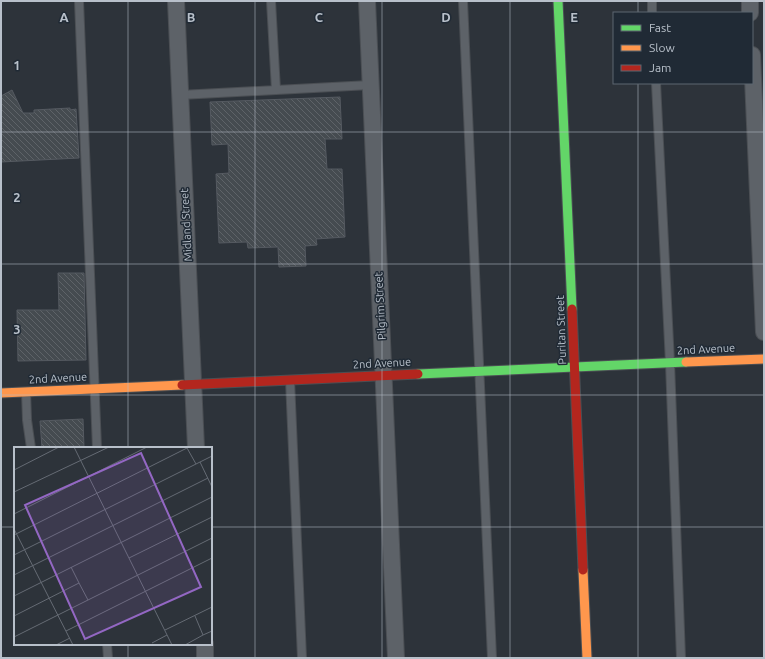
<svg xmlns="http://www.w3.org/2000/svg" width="765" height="659" viewBox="0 0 765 659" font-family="Ubuntu,sans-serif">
  <defs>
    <pattern id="building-back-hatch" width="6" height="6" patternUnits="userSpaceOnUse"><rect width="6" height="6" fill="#454b50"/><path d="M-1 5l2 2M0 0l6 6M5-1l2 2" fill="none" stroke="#5e6368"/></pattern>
  </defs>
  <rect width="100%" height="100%" fill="#2d333a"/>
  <path fill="url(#building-back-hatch)" stroke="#555a61" d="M12 90 23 113H34V110L70 108V110L76 109 79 158 1 162V96Z
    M340 97 342 139H325L327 169H342L345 237 316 239 317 245 305 246 306 266 279 267 278 247 248 248 247 242 219 243 216 174 229 173 228 144 212 145 210 102Z
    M58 273H84L86 360 18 361 17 310H59Z
    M83 419 84 448H42L40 421Z"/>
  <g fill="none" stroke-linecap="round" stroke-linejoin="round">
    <defs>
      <path id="lane" d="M79 1 97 448
        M463 1 492 658
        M652 1V13
        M656 83 670 363 681 658
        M276 90 370 85
        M180 95 276 90 271 1
        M290 380 302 658
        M26 392 27 420 31 448
        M107 644 108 658"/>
      <path id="street" d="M176 1 196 448
        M367 1 396 658
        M750 1V13
        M752 55 764 332
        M205 644V658"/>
      <path id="fast" d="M558 1 572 309
        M418 374 686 362"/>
      <path id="slow" d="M686 362 764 359
        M1 393 182 385
        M583 570 587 658"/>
      <path id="jam" d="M572 309 583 570
        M182 385 418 374"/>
    </defs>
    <use href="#lane" stroke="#4b4f54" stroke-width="10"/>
    <use href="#street" stroke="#4b4f54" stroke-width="18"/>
    <use href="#fast" stroke="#4b4f54" stroke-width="11"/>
    <use href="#slow" stroke="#4b4f54" stroke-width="11"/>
    <use href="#jam" stroke="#4b4f54" stroke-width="11"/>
    <use href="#lane" stroke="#5d6268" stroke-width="8"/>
    <use href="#street" stroke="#5d6268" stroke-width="16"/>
    <use href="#fast" stroke="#63d668" stroke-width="9"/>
    <use href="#slow" stroke="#ff974d" stroke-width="9"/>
    <use href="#jam" stroke="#b3261e" stroke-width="9"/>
  </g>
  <path fill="none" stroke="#b8c0ca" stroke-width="1" stroke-opacity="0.55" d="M128 1V448M255 1V658M382 1V658M510 1V658M638 1V13M638 83V658M1 132H764M1 264H764M1 395H764M1 527H15M211 527H764M128 644V658"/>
  <g text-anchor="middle" stroke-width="3" stroke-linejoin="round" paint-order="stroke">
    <g font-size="11" fill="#b8c0ca" stroke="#202a35">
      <text transform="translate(186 225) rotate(-93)" y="4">Midland Street</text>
      <text transform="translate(380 306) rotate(-93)" y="4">Pilgrim Street</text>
      <text transform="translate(561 330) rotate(-92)" y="4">Puritan Street</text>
      <text transform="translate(706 349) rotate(-3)" y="4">2nd Avenue</text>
      <text transform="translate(382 363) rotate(-3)" y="4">2nd Avenue</text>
      <text transform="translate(58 378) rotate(-3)" y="4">2nd Avenue</text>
    </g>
  </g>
  <g transform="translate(14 447)">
    <rect width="198" height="198" fill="#2d333a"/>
    <path fill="none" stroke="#656b74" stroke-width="1" d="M60 0 158 198M186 15 198 40M0 23 45 0M0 45 95 0M0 67 133 0M0 82 59 198M0 88 173 1 182 17M0 108 198 9M115 111 198 70M57 120 65 136M0 128 194 31M0 149 198 50M0 169 65 136 74 153M181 169 189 188 198 184M151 183 198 160M52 184 198 111M0 190 198 91M138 196 153 188M42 198 56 191M171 198 189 188"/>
    <path fill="#9367c3" fill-opacity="0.15" stroke="#9367c3" stroke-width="2" d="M127 6 187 140 71 192 11 58Z"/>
    <rect width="198" height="198" fill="none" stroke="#b8c0ca" stroke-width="2"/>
  </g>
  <g font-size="13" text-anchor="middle" font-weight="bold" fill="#b8c0ca" stroke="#202a35" stroke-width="3" stroke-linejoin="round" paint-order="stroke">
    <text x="64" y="22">A</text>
    <text x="191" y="22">B</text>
    <text x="319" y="22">C</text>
    <text x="446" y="22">D</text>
    <text x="574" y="22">E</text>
    <text x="17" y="70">1</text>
    <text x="17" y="202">2</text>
    <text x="17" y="334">3</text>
  </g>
  <rect width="765" height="659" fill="none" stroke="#b8c0ca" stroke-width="4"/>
  <rect x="613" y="12" width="140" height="72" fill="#202a35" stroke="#5d6671"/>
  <rect x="621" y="25" width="20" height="6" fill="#63d668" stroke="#5d6671"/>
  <text x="649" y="32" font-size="12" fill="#b8c0ca">Fast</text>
  <rect x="621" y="45" width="20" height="6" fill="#ff974d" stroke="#5d6671"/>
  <text x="649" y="52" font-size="12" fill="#b8c0ca">Slow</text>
  <rect x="621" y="65" width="20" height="6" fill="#b3261e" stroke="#5d6671"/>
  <text x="649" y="72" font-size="12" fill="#b8c0ca">Jam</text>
</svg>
